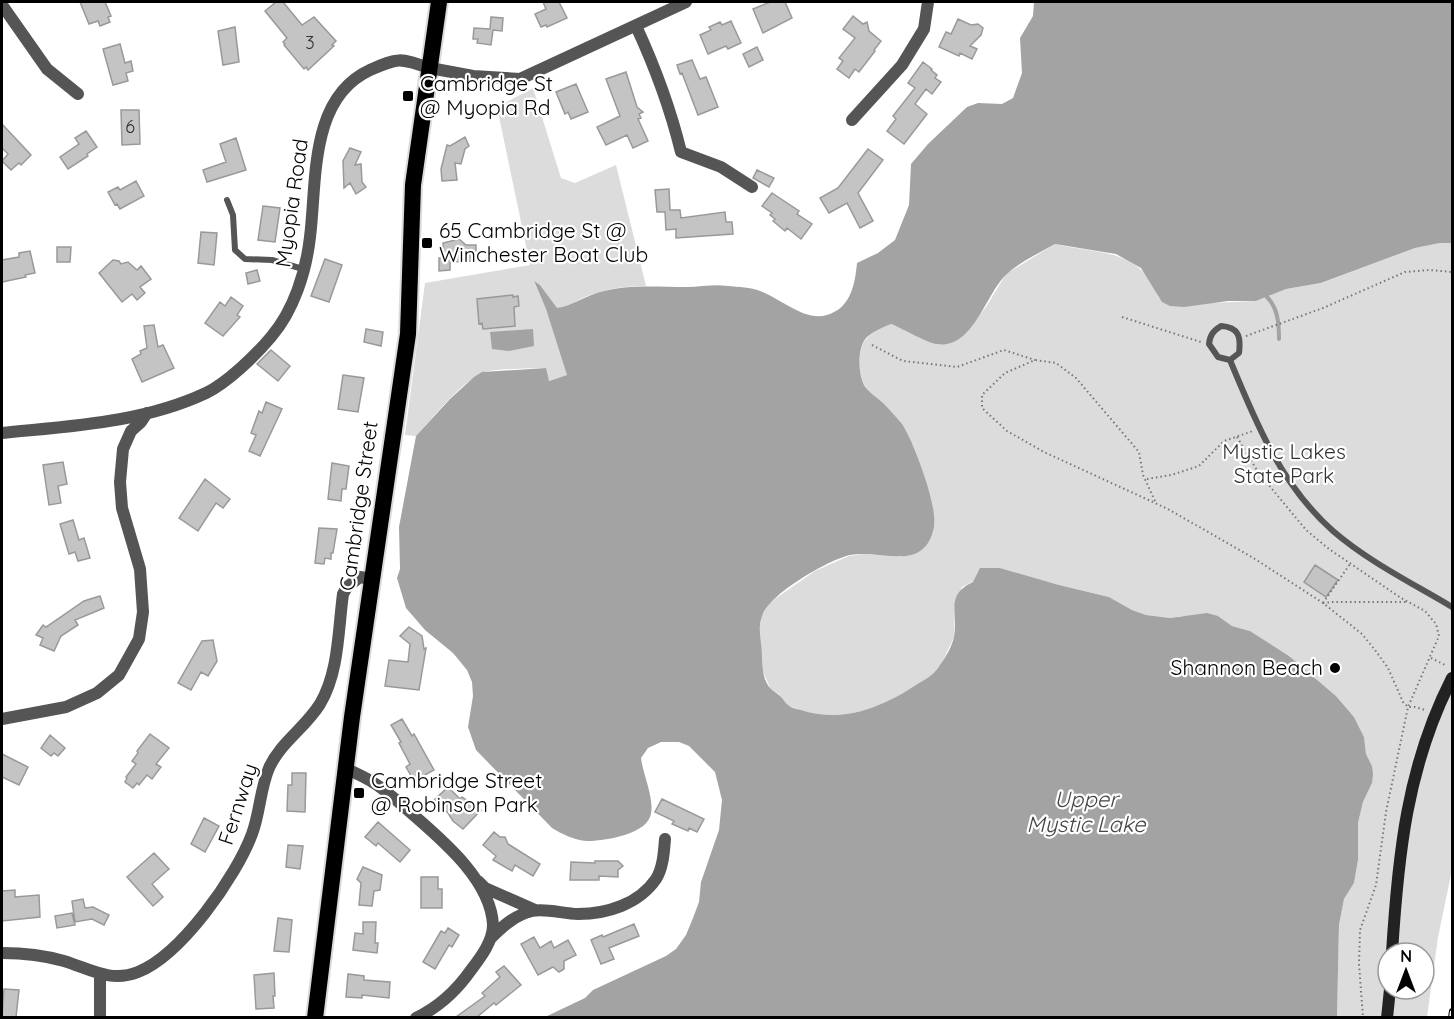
<svg xmlns="http://www.w3.org/2000/svg" width="1454" height="1019" viewBox="0 0 1454 1019" font-family="Quicksand,sans-serif">
  <rect width="100%" height="100%" fill="#fff"/>
  <path fill="#dcdcdc" fill-rule="evenodd" d="M533 88 561 178 575 183 616 165 646 286C628 286 610 288 593 294 580 298 570 306 557 309L540 285 534 282 546 309 568 375 548 381 545 368C534 368 493 369 485 372 462 380 433 418 416 436L405 435 425 283 530 265 497 107Z
    M1440 243H1452V870L1438 937 1427 1017H1337L1339 925 1344 899 1354 883 1358 860V823L1363 802 1372 783V766L1366 755 1364 737 1354 717 1336 696 1289 656 1250 631 1232 626 1218 616H1182L1170 618 1146 615 1132 610 1109 597 1059 585 1000 568 962 587 954 607V637L942 663 935 673 927 679 895 699 870 709 844 715 827 716 811 713 788 706 779 694 771 690 761 667 762 654 759 636 761 617 765 608 772 601 815 571 849 556 864 554 901 557 935 524C929 490 921 457 903 427 893 411 875 400 865 386 858 375 857 348 867 338 873 331 883 327 891 324L913 333 964 335 986 307 1006 274 1055 244C1098 254 1141 248 1159 298L1209 303 1256 301 1286 289 1322 283 1415 248ZM1388 953H1424V989H1388Z"/>
  <path fill="#a3a3a3" d="M1034 2H1452V243H1440L1415 248 1321 283 1286 289 1256 301H1228L1184 307 1170 306 1162 302 1141 268 1116 254 1055 244C1039 253 1022 261 1008 273 986 291 974 350 937 344 927 343 902 328 891 324 883 327 874 331 867 337 857 347 858 373 864 385 868 392 878 398 884 404 890 410 896 417 902 424 914 442 938 507 934 527 924 574 882 549 850 555 828 560 769 594 762 616 757 630 762 642 762 656 762 667 763 682 772 690 774 692 777 693 779 695 783 698 785 703 788 705 791 708 797 709 801 710 841 724 883 707 916 685 926 679 934 675 940 665 946 657 952 646 954 637 958 612 945 595 973 582L980 568H1000L1059 585 1109 597 1132 610 1146 615 1170 618 1207 613 1218 616 1232 626 1250 631 1289 656 1336 696 1354 717 1364 737 1366 754 1372 766 1373 774 1372 783 1363 802 1358 823V860L1354 883 1344 899 1339 925 1337 1017H545L585 998 593 990 666 956 676 949 686 935 693 918 699 902 701 882 719 830 722 800 715 772 689 746 679 742H661L648 748 641 758C643 775 656 802 650 817 643 835 604 841 587 841 574 840 562 834 552 828L476 750 468 727 473 696 472 682 467 670 453 653 425 630 406 608 397 578 400 569 399 527 416 436 450 399 474 377 482 372 546 368 549 381 567 375 546 309 534 281 540 285 557 308C572 306 585 296 600 292 629 284 657 287 687 287 701 287 714 284 728 286 738 287 751 287 760 291 780 298 805 322 827 315 851 308 855 284 857 263L878 253 895 240 909 205 911 164 928 144 967 107 978 103 1002 104 1013 98 1022 73 1020 38 1033 16Z
    M533 329 534 346 509 351 492 349 490 332Z"/>
  <g fill="none" stroke-linecap="round" stroke-linejoin="round">
    <path stroke="#a3a3a3" stroke-width="4" d="M1267 297C1278 308 1279 324 1279 339"/>
  </g>
  <path fill="#c4c4c4" stroke="#999" stroke-width="1.5" d="M80 2H105L111 16 108 17 110 22 100 26 98 21 89 24Z
    M276 2H283L302 25 314 17 336 41 332 45 334 46 308 70 306 67 304 69 284 45 285 44 283 42 287 38 265 11Z
    M543 2H559L567 18 547 27 546 25 541 27 535 14 546 9Z
    M770 2H785L792 18 763 33 753 9Z
    M853 16 863 24 867 22 869 31 881 41 874 50 875 51 859 72 855 69 849 78 837 69 843 61 839 58 855 38 843 29Z
    M491 17 503 18 502 31 493 30 491 45 477 43 478 39H473L474 28 490 29Z
    M958 19 971 25 978 24 983 28 981 35 970 46 977 49 972 59 960 53 959 56 939 47 946 32 951 34Z
    M731 21 741 43 728 49 726 46 708 54 700 35 711 30 709 27 720 22 722 25Z
    M235 27 239 62 223 65 218 31Z
    M120 44 125 63 131 61 133 71 126 73 128 81 113 85 103 49Z
    M757 47 763 60 749 67 743 54Z
    M692 60 700 79 706 77 718 107 698 115 682 73 680 74 677 65Z
    M923 62 932 69 931 70 937 75 935 78 941 82 932 94 926 89 915 104 927 114 904 144 887 131 896 119 893 116 915 88 908 83Z
    M626 72 637 107 643 112 639 114 641 118 638 119 648 141 633 148 627 135 606 145 597 127 620 116 606 79Z
    M576 84 588 112 571 119 568 112 565 114 556 92Z
    M121 110H139L140 144 122 145Z
    M2 124 31 155 21 165 19 163 11 170 2 161 8 154 2 148Z
    M86 131 97 147 87 154 88 156 68 169 60 157 79 144 75 138Z
    M465 137 469 146 465 149 461 164 455 163 457 180 442 181 441 169 447 145 450 146Z
    M236 138 246 170 207 182 203 170 226 162 220 144Z
    M350 148 361 152 355 165 361 164 362 182 366 187 356 194 350 183 344 188 343 161Z
    M868 149 883 160 858 193 873 221 860 228 847 203 829 213 820 198 838 188Z
    M757 170 774 178 769 187 753 178Z
    M136 181 144 196 120 209 117 204 115 205 108 192 118 187 120 190Z
    M669 189 670 210H680L681 218 725 212 726 222H732L733 234 676 238V229L666 230 665 212H657L655 190Z
    M772 193 799 211 797 214 812 224 801 239 787 228 785 231 773 221 775 219 770 215 772 213 762 206Z
    M263 206 280 208 275 242 258 240Z
    M201 232 217 233 214 265 198 263Z
    M459 239 466 245H476V255H470L471 261 450 262V270L439 271V258H444L443 243Z
    M57 247H71L70 262H57Z
    M30 251 35 273 25 275 26 277 2 282V260L19 257V253Z
    M325 259 342 265 329 302 311 296Z
    M113 260 119 261 121 264 128 262 137 270 141 266 151 279 140 287 145 293 137 300 132 294 122 302 99 273Z
    M257 270 260 281 248 284 246 273Z
    M513 295V297L518 296 519 306 514 307 515 326 483 329 482 323 479 324 477 299Z
    M231 297 243 306 237 315 240 317 223 336 205 323 220 302 225 306Z
    M154 325 158 347 163 345 174 368 142 382 132 359 141 354 140 351 147 348 144 326Z
    M366 329 383 332 381 346 364 342Z
    M271 350 290 366 278 381 257 364Z
    M343 375 364 378 358 412 338 409Z
    M266 402 282 409 260 456 249 451 256 435 251 433 259 411 262 413Z
    M63 462 67 484 58 486 61 503 49 505 43 465Z
    M332 463 349 466 346 489H342L341 501 328 499Z
    M205 479 230 499 223 508 216 503 198 531 179 518Z
    M73 520 79 540 84 538 90 558 78 561 75 552 69 554 60 524Z
    M319 528 337 529 333 553H331V559L325 558 324 564 315 563Z
    M1315 565 1338 580 1326 597 1304 582Z
    M100 596 104 608 75 620 78 625 61 636 54 651 40 645 43 638 36 635 43 625 46 627 84 601Z
    M409 627 422 636 424 649 426 648 419 690 385 686 389 660 408 662 410 644 400 636Z
    M213 640 217 661 208 676 201 672 191 690 178 683 202 641Z
    M402 719 412 736 414 734 434 770 414 781 406 767 410 764 399 743 401 742 391 725Z
    M150 734 169 748 156 764 161 767 152 779 147 775 139 785 137 783 133 788 125 782 127 778 126 777 136 764 132 761 138 753 137 751Z
    M50 735 65 748 58 756 54 753 51 756 41 748Z
    M2 754 28 767 19 785 2 777Z
    M292 773H306L305 812 287 811 288 785H292Z
    M448 787 460 799 462 797 481 810 463 829 453 821 448 813 434 800Z
    M662 799 704 819 697 832 689 828 688 831 672 824 674 821 655 812Z
    M204 818 219 826 205 852 191 844Z
    M378 822 410 850 400 862 378 843 376 846 365 837Z
    M494 832 500 837H505L508 844 540 864 533 876 515 865 512 871 493 860 496 856 483 845Z
    M288 845 303 846 300 869 286 867Z
    M154 853 169 869 152 884 163 897 153 906 127 877Z
    M595 861H618L623 866 618 870V877L599 876V880H570L571 862 595 863Z
    M363 867 382 875 380 890 374 891 372 906 359 905 361 883 357 879Z
    M421 877H438V889H442V908H421Z
    M15 890V897L39 895 40 917 2 921V891Z
    M83 899 85 908 93 907 109 915 104 925 92 919 75 922 72 901Z
    M72 913 75 925 57 928 55 916Z
    M278 918 292 920 289 952 274 951Z
    M363 922H376L375 943H378L377 953 353 950 355 933 363 934Z
    M634 924 639 936 609 948 614 959 601 964 591 940 602 935 603 937Z
    M448 928 459 935 452 947 449 945 435 969 423 962 441 931 445 933Z
    M534 937 540 948 551 941 554 948 568 940 576 955 564 961V969L559 972 553 967 538 975 521 944Z
    M504 966 521 985 496 1005 494 1003 477 1017H456L485 996 482 993 500 977 496 972Z
    M274 973 275 996H273L274 1008 256 1009 254 975Z
    M348 974 364 976V980L390 982 389 998 362 995V998L346 997Z
    M4 989 19 990 16 1017H2Z"/>
  <g fill="none" stroke-linecap="round" stroke-linejoin="round">
    <defs>
      <path id="trunk" d="M315 1018 352 717 408 334 413 185 439 2"/>
    </defs>
    <use href="#trunk" stroke="#dbdbdb" stroke-width="20"/>
    <path stroke="#777" stroke-width="2" stroke-dasharray="1.5 3" stroke-linecap="butt" d="M1122 317 1201 342
      M1246 336 1323 308 1405 272 1430 270 1452 272
      M872 345 903 361 957 367 1004 350 1035 360
      M1237 437 1258 472 1306 530 1329 549 1401 598 1425 611 1436 624 1439 636 1408 707 1386 812 1376 885 1360 930 1359 964 1363 1018
      M1147 479 1171 475 1199 466 1224 441 1253 431
      M1155 501 1143 475 1139 452 1076 378 1056 363 1035 360 1005 373 982 395V408L1007 431 1044 452 1168 509 1255 559 1323 603 1362 634 1375 650 1388 668 1403 702 1408 707H1415L1425 710
      M1323 603 1333 602H1406
      M1323 603 1350 564
      M1431 658 1447 666"/>
    <path stroke="#555" stroke-width="6" d="M227 200 233 215 235 250 245 259 272 260 303 269
      M1221 326C1239 327 1241 337 1239 353L1230 360 1218 357 1209 344C1210 335 1213 331 1221 326Z
      M1230 360C1256 423 1281 485 1333 531 1369 562 1412 583 1452 607"/>
    <path stroke="#555" stroke-width="12" d="M2 5 47 69 78 94
      M636 26C655 67 670 107 681 152L721 167 752 187
      M852 120 902 65 924 29 928 2
      M2 433C70 426 142 423 206 393 227 383 256 355 271 337 294 310 306 272 310 237 317 181 309 98 370 70 399 57 400 58 430 68
      M2 719 66 707 97 693 119 675 139 639 143 612 140 569 122 508 120 482 123 449 131 431 141 422 147 413
      M345 768C355 773 365 777 374 783 387 791 398 802 410 812 441 839 491 880 493 925 493 941 481 957 471 970 457 990 439 1007 416 1018
      M478 881 485 888 535 910
      M491 938C503 926 515 915 532 911 546 908 564 914 578 914 607 914 639 904 656 879 663 868 664 852 665 839
      M2 953C23 953 43 955 64 961 90 969 111 983 138 972 181 955 236 877 252 834 260 813 260 789 269 768 280 743 305 728 320 704 339 672 338 631 343 594L347 587 360 577 371 579
      M100 1018V974"/>
    <path stroke="#555" stroke-width="12" d="M430 68 473 76 520 79 686 2"/>
    <path stroke="#222" stroke-width="12" d="M1392 953C1398 855 1407 766 1452 678
      M1387 1018 1390 989"/>
    <use href="#trunk" stroke="#000" stroke-width="16"/>
    <defs>
      <path id="rail" d="M1451 1018 1452 1011"/>
    </defs>
    <use href="#rail" stroke="#000" stroke-width="6"/>
    <use href="#rail" stroke="#fff" stroke-width="4" stroke-dasharray="11" stroke-linecap="butt"/>
  </g>
  <g fill="#000" stroke="#fff" stroke-width="2">
    <rect x="402" y="90" width="12" height="12" rx="3"/>
    <rect x="421" y="237" width="12" height="12" rx="3"/>
    <circle cx="1335" cy="668" r="6"/>
    <rect x="353" y="787" width="12" height="12" rx="3"/>
  </g>
  <g text-anchor="middle" stroke-width="4.5" stroke-linejoin="round" paint-order="stroke">
    <g font-size="18" fill="#313131">
      <text x="310" y="49">3</text>
      <text x="130" y="133">6</text>
    </g>
    <g font-size="21" fill="#000" stroke="#fff" text-anchor="start">
      <text x="420" y="91">Cambridge St<tspan x="420" dy="24">@ Myopia Rd</tspan></text>
      <text x="439" y="238">65 Cambridge St @<tspan x="439" dy="24">Winchester Boat Club</tspan></text>
      <text x="1323" y="675" text-anchor="end">Shannon Beach</text>
      <text x="371" y="788">Cambridge Street<tspan x="371" dy="24">@ Robinson Park</tspan></text>
    </g>
    <g font-size="21" fill="#000" stroke="#fff">
      <text transform="translate(292 203) rotate(-82)" y="7">Myopia Road</text>
      <text transform="translate(359 506) rotate(-82)" y="7">Cambridge Street</text>
      <text transform="translate(238 804) rotate(-72)" y="7">Fernway</text>
    </g>
    <g font-size="21" fill="#333" stroke="#fff">
      <text x="1284" y="459">Mystic Lakes<tspan x="1284" dy="24">State Park</tspan></text>
    </g>
    <g font-size="22" font-style="italic" fill="#444" stroke="#fff">
      <text x="1086" y="807">Upper<tspan x="1086" dy="25">Mystic Lake</tspan></text>
    </g>
  </g>
  <rect width="1454" height="1019" fill="none" stroke="#000000" stroke-width="6"/>
  <g transform="translate(1406 971)"><circle r="28" fill="#ffffff" stroke="#999999" stroke-width="1.5"/>
  <path d="M0-4.5L10 22L0 15L-10 22Z" fill="#000000"/>
  <text y="-9" font-size="16" font-weight="bold" text-anchor="middle" fill="#000000">N</text>
  </g>
</svg>
